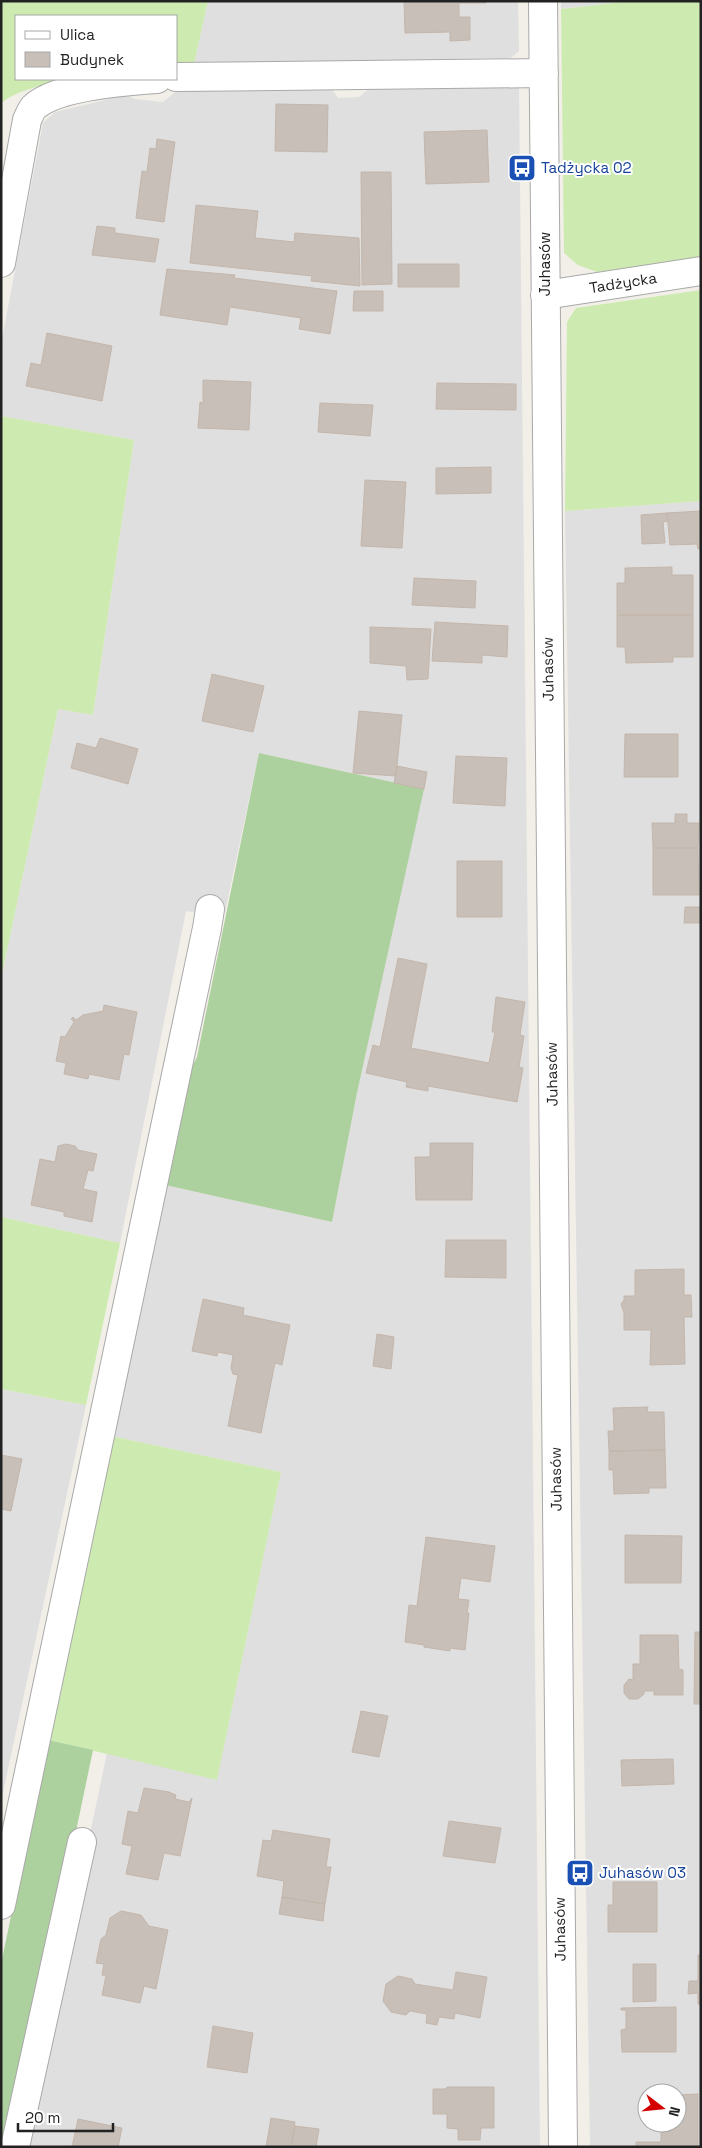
<svg xmlns="http://www.w3.org/2000/svg" width="702" height="2148" viewBox="0 0 702 2148" font-family="'Space Grotesk',sans-serif">
  <rect width="100%" height="100%" fill="#f2efe9"/>
  <path fill="#e0dfdf" fill-rule="evenodd" d="M208 1H518L519 51 511 58 194 64Z
    M561 1H631L561 9Z
    M327 82 338 98 359 97 377 82 519 83 540 2147H24L107 1753 217 1779 281 1472 111 1436 165 1185 332 1222 357 1093 423 789 259 753 225 912 210 909 197 913 186 911 120 1243 1 1217V979L58 709 93 715 134 440 1 416V344L43 123 55 112 126 95 135 99 163 102 179 89Z
    M701 501V2147H590L565 511ZM647 2093H677V2123H647Z
    M1 1389 86 1405 1 1802Z"/>
  <path fill="#cdebb0" d="M1 1H208L194 64 176 67V16H16V79H78C53 83 22 87 1 103Z
    M631 1H701V257L597 272 578 265 564 253 561 9Z
    M701 290V501L565 511 567 322 576 308Z
    M1 416 134 440 93 715 58 709 1 979Z
    M1 1217 120 1243 86 1405 1 1389Z
    M111 1436 281 1472 217 1780 48 1740Z"/>
  <path fill="#add19e" d="M259 753 424 789 357 1093 332 1222 165 1185 189 1072 197 1057Z
    M48 1740 93 1750 10 2147H1V1964Z"/>
  <path fill="#c7bfb8" stroke="#c4b6ab" d="M404 1H486V3H459V17H470V40L450 41V32L405 33Z
    M276 104 328 105 327 152 275 151Z
    M487 130 489 182 426 184 424 132Z
    M157 139 175 142 164 222 136 218 142 171 147 172 150 148 156 149Z
    M361 172H391L392 284 362 285Z
    M196 205 258 211 255 238 294 242 295 233 359 238 360 286 311 281 312 276 190 263Z
    M97 226 115 228V233L159 239 155 262 92 255Z
    M398 264H459V287H398Z
    M167 269 235 275 234 278 337 291 330 334 299 329 301 318 230 307 227 325 160 315Z
    M354 291H383V311H353Z
    M47 333 112 346 102 401 26 386 31 363 41 365Z
    M203 380 251 382 249 430 198 428 200 402 203 403Z
    M437 383 516 384V410L436 409Z
    M320 403 373 405 370 436 318 432Z
    M491 467V493L436 494V468Z
    M365 480 406 482 402 548 361 546Z
    M701 511V549H698L697 544 670 545 667 513Z
    M667 513 668 521 663 522 665 543 642 544 641 515Z
    M672 567V575H693V615H617V583H625V568Z
    M414 578 476 581 475 608 412 605Z
    M617 615H693V657H673V662L626 663 625 647H617Z
    M435 622 508 626 507 657 482 655V663L432 661Z
    M370 627 431 629 428 679 407 680 406 666 370 663Z
    M212 674 264 686 253 732 202 721Z
    M359 711 402 715 396 776 353 773Z
    M625 734H678V777H624Z
    M100 738 138 749 128 784 71 768 77 743 96 748Z
    M456 756 507 758 505 806 453 803Z
    M397 766 427 772 424 789 394 783Z
    M675 814H687V823H699L698 848H653L652 823H675Z
    M653 848H698L699 895H653Z
    M457 861H502V917H457Z
    M685 907H701V923H684Z
    M398 958 427 964 411 1048 489 1063 495 1032H492L496 997 525 1002 520 1035 524 1036 519 1067 523 1068 517 1102 428 1086V1091L406 1087 407 1082 366 1073 373 1045 380 1047Z
    M104 1005 137 1012 129 1055 124 1054 119 1080 89 1074 88 1079 64 1074 66 1063 56 1061 61 1036 65 1037 74 1022 71 1019 73 1017 76 1020 83 1015 103 1011Z
    M430 1143H473L472 1200H416L415 1157H430Z
    M66 1144 75 1146 78 1150 97 1154 93 1171 88 1170 83 1189 97 1192 92 1222 64 1216V1212L31 1205 40 1159 55 1162 58 1146Z
    M446 1240H506V1278L445 1277Z
    M684 1269V1295H691L692 1317H684L685 1364 650 1365 651 1330H624V1313L621 1304 624 1300V1296H635V1270Z
    M203 1299 244 1308 243 1315 290 1325 282 1365 275 1363 261 1433 228 1426 238 1375 233 1374 231 1368 233 1355 218 1352 217 1356 192 1351Z
    M377 1334 394 1337 391 1369 373 1366Z
    M648 1407 647 1412H664L665 1450 609 1451 608 1431H614L613 1408Z
    M665 1450 666 1488H649V1493L614 1494 613 1470H609V1451Z
    M1 1455 22 1459 11 1511 1 1509Z
    M625 1535 682 1536 681 1583H625Z
    M426 1537 495 1546 490 1582 461 1578 458 1599 469 1600 467 1613H469L465 1650 450 1648V1651L424 1647V1645L405 1642 409 1605 417 1606Z
    M695 1632H701V1704H694Z
    M640 1635H678L679 1669 683 1670V1695H654V1691H644V1694L638 1699H629L624 1693V1685L629 1679 633 1680V1664H640Z
    M361 1711 388 1716 379 1757 352 1752Z
    M673 1759 674 1784 622 1786 621 1760Z
    M144 1788 169 1792 176 1795 175 1799 189 1802 192 1798 180 1856 164 1853 158 1880 126 1874 132 1846 122 1844 128 1811 138 1813Z
    M449 1821 501 1828 495 1863 443 1856Z
    M273 1830 330 1839 326 1867H331L325 1904 282 1897 284 1881 257 1876 263 1840 271 1841Z
    M613 1882H657V1932H608V1905H613Z
    M282 1897 325 1904 323 1921 279 1914Z
    M121 1911 141 1915 149 1926 168 1930 156 1989 144 1986 140 2003 102 1995 106 1976 102 1975 104 1964 96 1963 101 1939 106 1935 110 1918Z
    M698 1955H701V2004H698V1993L688 1994 689 1981H698Z
    M633 1964H656V2001L633 2002Z
    M456 1972 487 1977 480 2018 455 2013 454 2019 439 2017 437 2025 426 2023 427 2014 410 2011 406 2015 391 2012 383 2001 386 1984 398 1976 412 1979 415 1984 453 1990Z
    M676 2007V2052H622L621 2030 626 2029V2010H621V2008Z
    M213 2026 253 2033 247 2073 207 2067Z
    M447 2087H494V2128H481L480 2140H458V2129L447 2128V2114H433V2089H446Z
    M698 2094V2147H636V2142H661V2123H677V2095Z
    M271 2118 295 2122 291 2147H266Z
    M78 2119 122 2128 118 2147H72Z
    M295 2126 319 2129 316 2147H291Z"/>
  <g fill="none" stroke-linecap="round" stroke-linejoin="round">
    <defs>
      <path id="minor" d="M543 1 563 2147
        M176 77 544 73
        M1 263 27 120C29 116 31 110 34 107 57 86 126 81 157 79
        M545 295 701 271
        M1 1905 207 928 210 909
        M15 2147 82 1842"/>
    </defs>
    <use href="#minor" stroke="#a9a9a9" stroke-width="30"/>
    <use href="#minor" stroke="#fff" stroke-width="28"/>
  </g>
  <defs>
    <symbol id="bus-square" viewBox="-11 -11 22 22"><rect x="-9" y="-9" width="18" height="18" rx="4" fill="#1a4fb4" stroke="#fff"/><path d="M-5-6H5V4H4V6H2V4H-2V6H-4V4H-5ZM-3.5-4V0h7V-4ZM-3.5 1.2v1.5H-2V1.2ZM2 1.2v1.5H3.5V1.2Z" fill="#fff"/></symbol>
  </defs>
  <g fill-rule="evenodd">
    <use href="#bus-square" x="506" y="152" width="32" height="32"/>
    <use href="#bus-square" x="564" y="1857" width="32" height="32"/>
  </g>
  <g text-anchor="middle" stroke-width="4" stroke-linejoin="round" paint-order="stroke">
    <g font-size="15" fill="#164399" stroke="#fff" text-anchor="start">
      <text x="541" y="173">Tadżycka 02</text>
      <text x="599" y="1878">Juhasów 03</text>
    </g>
    <g font-size="15" fill="#222" stroke="#fff">
      <text transform="translate(545 264) rotate(-90)" y="5">Juhasów</text>
      <text transform="translate(623 283) rotate(-9)" y="5">Tadżycka</text>
      <text transform="translate(548 669) rotate(-91)" y="5">Juhasów</text>
      <text transform="translate(552 1074) rotate(-91)" y="5">Juhasów</text>
      <text transform="translate(556 1479) rotate(-91)" y="5">Juhasów</text>
      <text transform="translate(560 1929) rotate(-91)" y="5">Juhasów</text>
    </g>
  </g>
  <rect width="702" height="2148" fill="none" stroke="#222222" stroke-width="5"/>
  <rect x="15" y="15" width="162" height="65" fill="#ffffff" stroke="#a7a7a7"/>
  <rect x="25" y="31" width="25" height="8" fill="#ffffff" stroke="#a7a7a7"/>
  <text x="60" y="40" font-size="15" fill="#222222">Ulica</text>
  <rect x="25" y="52" width="25" height="15" fill="#c7bfb8" stroke="#a7a7a7"/>
  <text x="60" y="65" font-size="15" fill="#222222">Budynek</text>
  <g transform="translate(662 2108) rotate(106)"><circle r="24" fill="#ffffff" stroke="#a7a7a7"/>
  <path d="M0-4L9 19L0 12L-9 19Z" fill="#d40000"/>
  <text y="-8" font-size="14" font-weight="bold" text-anchor="middle" fill="#222222">N</text>
  </g>
  <path d="M18 2123v8h95v-8" fill="none" stroke="#222222" stroke-width="2.5"/>
  <text x="25" y="2123" font-size="15" fill="#222222" stroke="#ffffff" stroke-width="4" paint-order="stroke">20 m</text>
</svg>
